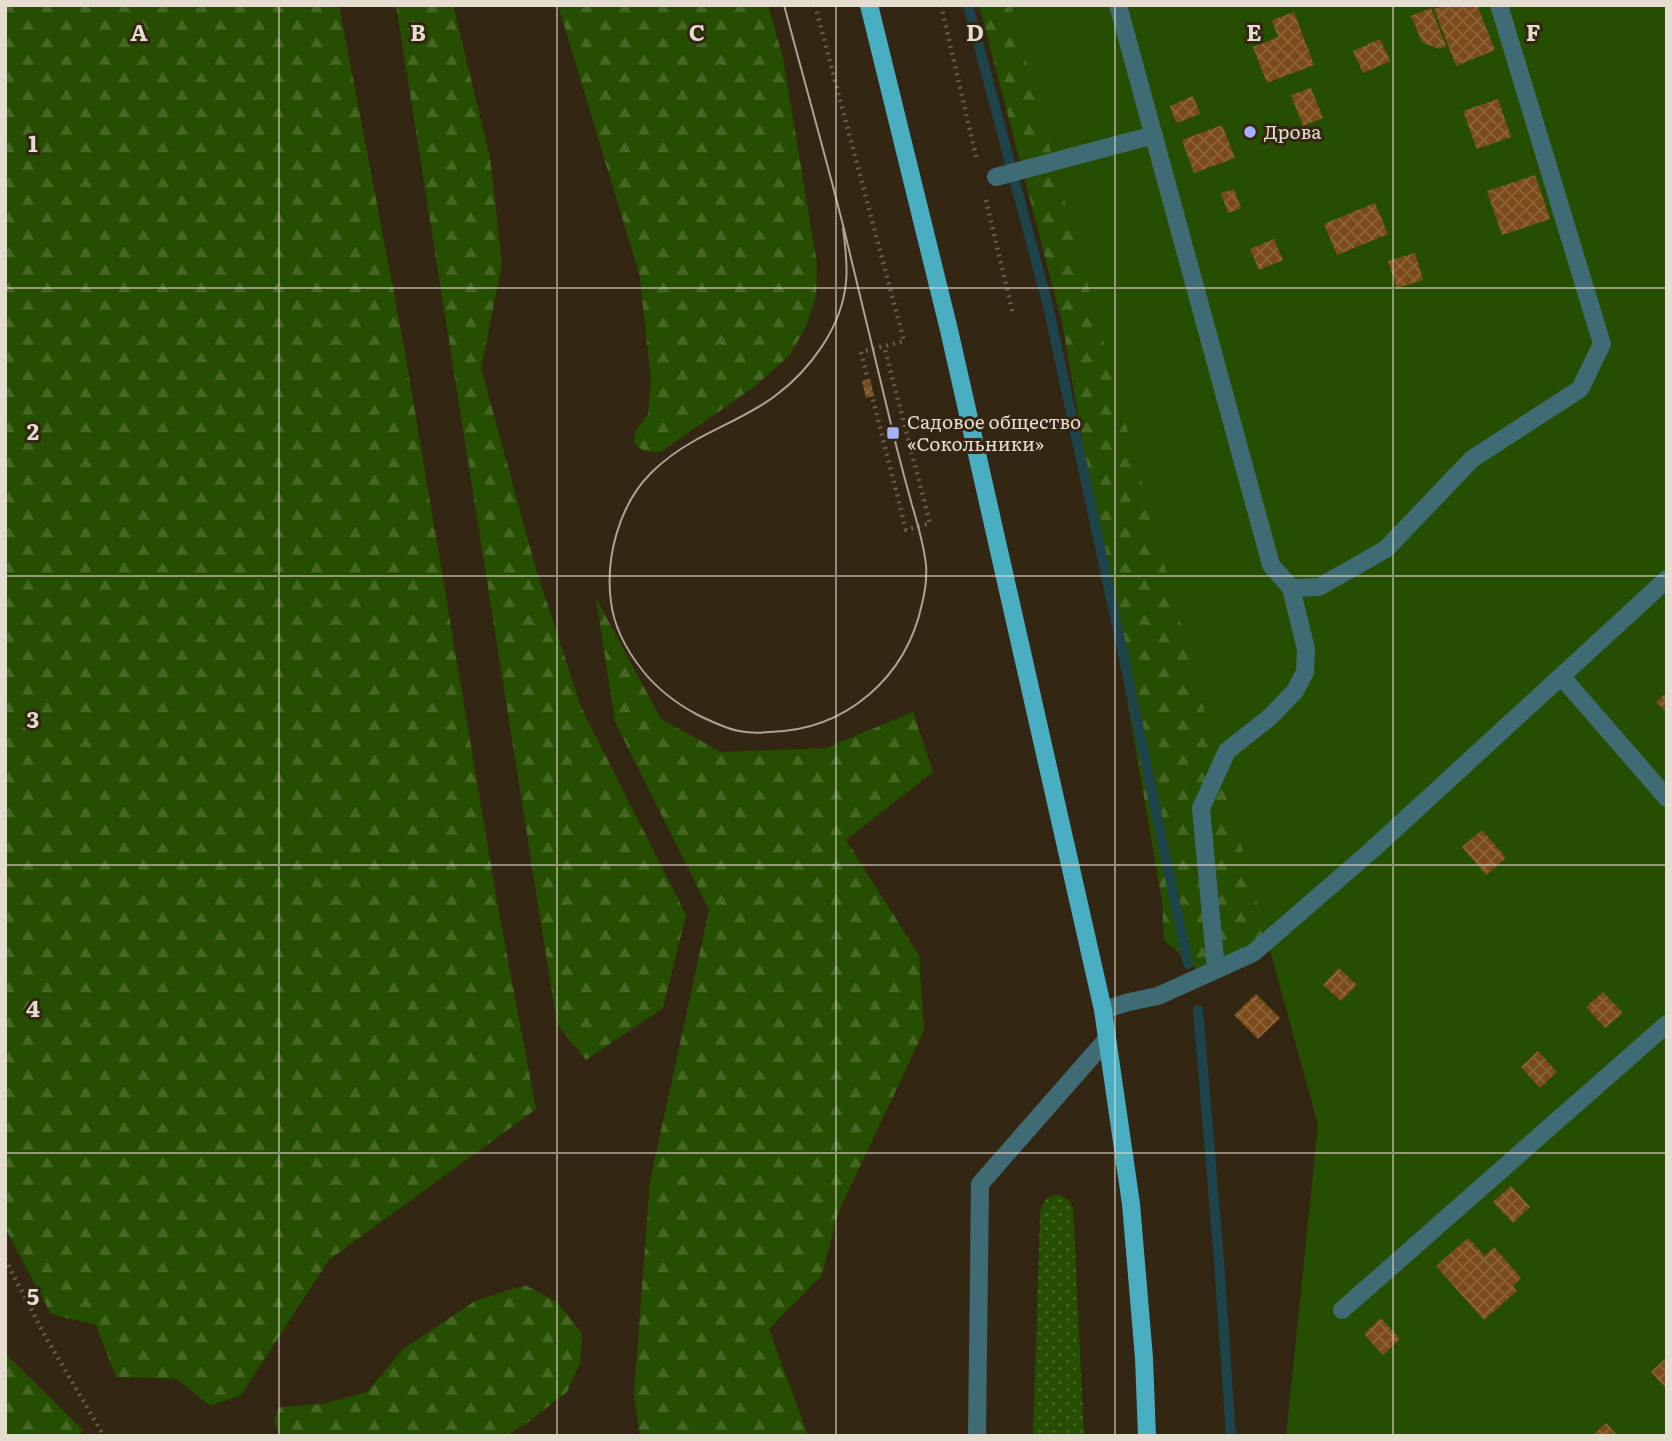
<svg xmlns="http://www.w3.org/2000/svg" width="1672" height="1441" viewBox="0 0 1672 1441" font-family="Literata,serif">
  <defs>
    <pattern id="grass-dots" width="8" height="8" patternUnits="userSpaceOnUse" patternTransform="scale(1.75)"><rect width="8" height="8" fill="#264e00"/><path d="M2 2h.1M6 6h.1" fill="none" stroke="#466724" stroke-width="1.8" stroke-linecap="round"/></pattern>
    <pattern id="forest-firs" width="22" height="20" patternUnits="userSpaceOnUse" patternTransform="scale(1.75)"><rect width="22" height="20" fill="#264e00"/><path d="M5 1l3.5 6h-7zM16 11l3.5 6h-7z" fill="#466724"/></pattern>
    <pattern id="building-cross-hatch" width="8" height="8" patternUnits="userSpaceOnUse" patternTransform="scale(1.75)"><rect width="8" height="8" fill="#7b4b1a"/><path d="M0 0l8 8M0 8l8-8" fill="none" stroke="#8e643a"/></pattern>
  </defs>
  <rect width="100%" height="100%" fill="#332613"/>
  <path fill="url(#grass-dots)" d="M1054 1195C1065 1195 1068 1198 1073 1207L1084 1436H1033L1040 1215C1041 1205 1044 1198 1054 1195Z"/>
  <path fill="url(#forest-firs)" d="M5 5H339L404 346 498 907 536 1109 329 1260 241 1395 210 1406 177 1379 116 1377 96 1325 51 1314 5 1228Z
    M396 5H453L490 157 502 264 481 368 536 569 581 707 686 915 663 1008 586 1060 557 1024Z
    M558 5H768L783 58 817 264 816 297 806 326 790 355 754 387 662 451C649 454 643 452 634 443L636 430 648 414 651 381 640 277Z
    M979 5H1104L1283 912 1245 951 1207 969 1196 968 1164 940 1162 901 1062 322Z
    M596 598 661 719 721 752 826 748 913 712 933 772 846 840 919 955 924 1031 838 1213 822 1275 769 1329 808 1436H640L634 1394 650 1181 709 910 615 722Z
    M525 1285 557 1302 582 1333 580 1363 567 1392 527 1423 506 1436H280L274 1422 279 1407 322 1404 367 1392 403 1349 475 1301Z
    M5 1353 83 1430 78 1436H5Z"/>
  <path fill="#264e00" d="M1011 5H1667V1436H1286L1318 1125Z"/>
  <g fill="none" stroke-linecap="round" stroke-linejoin="round">
    <path stroke="#1d444b" stroke-width="10" d="M968 5 1048 306 1123 654 1188 964
      M1198 1010 1219 1261 1231 1436"/>
  </g>
  <path fill="url(#building-cross-hatch)" d="M1445 5H1477L1495 50 1456 66 1434 9Z
    M1431 8 1446 46 1439 49 1422 42 1411 16Z
    M1294 12 1314 65 1267 83 1253 47 1278 37 1272 20Z
    M1380 39 1390 61 1363 73 1353 51Z
    M1311 88 1323 118 1303 126 1291 95Z
    M1193 96 1200 114 1176 123 1170 106Z
    M1498 99 1511 137 1477 149 1463 111Z
    M1222 125 1235 158 1194 173 1182 140Z
    M1535 175 1550 219 1502 235 1487 191Z
    M1234 189 1241 208 1228 213 1221 193Z
    M1375 203 1388 234 1337 255 1324 224Z
    M1274 239 1283 260 1259 270 1250 249Z
    M1415 253 1423 280 1397 288 1388 261Z
    M870 379 874 396 866 398 862 381Z
    M1667 692V713L1656 702Z
    M1482 830 1506 858 1486 875 1462 847Z
    M1339 968 1357 985 1341 1001 1323 985Z
    M1603 992 1623 1013 1605 1028 1586 1007Z
    M1256 994 1280 1018 1258 1039 1234 1015Z
    M1538 1051 1557 1072 1540 1088 1521 1067Z
    M1511 1186 1530 1207 1513 1223 1493 1202Z
    M1468 1238 1485 1256 1494 1247 1521 1278 1513 1286 1517 1291 1484 1320 1436 1266Z
    M1381 1318 1400 1339 1383 1355 1364 1334Z
    M1667 1357V1389L1651 1372Z
    M1606 1423 1618 1436H1592Z"/>
  <g fill="none" stroke-linecap="round" stroke-linejoin="round">
    <path stroke="#695d4c" stroke-width="4.5" stroke-dasharray="2 5" stroke-linecap="butt" d="M815 5 904 341 861 352 906 530 930 523 884 346
      M941 5 977 161
      M986 200 1013 314
      M5 1259 45 1336 104 1436"/>
    <path stroke="#3f6b74" stroke-width="18" d="M1118 5 1271 565 1291 588 1319 587 1386 549 1472 459 1580 389 1602 344 1499 5
      M996 177 1154 135
      M1561 676 1667 798
      M1216 970 1201 808 1227 751 1270 717 1295 691 1305 672 1306 649 1291 588
      M1103 1010 1129 1002 1158 996 1253 953 1372 850 1667 579
      M1342 1310 1667 1024
      M977 1436 980 1184 1107 1039"/>
    <path stroke="#49aec1" stroke-width="18" d="M869 5 949 330 1103 1010 1131 1204 1144 1358 1147 1436"/>
    <path stroke="#ada394" stroke-width="2" d="M784 5C804 80 825 154 844 229 859 291 874 354 889 416 896 446 904 476 912 505 918 525 924 545 926 565 927 578 925 592 922 604 906 678 846 730 770 732 760 733 749 733 739 731 724 728 710 721 696 714 676 703 658 690 643 671 627 651 614 627 611 602 605 558 619 505 651 473 663 461 678 450 694 441 720 426 750 415 775 396 810 370 842 327 846 282 848 264 845 245 843 228"/>
  </g>
  <path fill="none" stroke="#e6ddd1" stroke-width="2" stroke-opacity="0.55" d="M279 5V1436M557 5V1436M836 5V1436M1115 5V1436M1393 5V1436M5 288H1667M5 576H1667M5 865H1667M5 1153H1667"/>
  <g fill="#a7b1fc" stroke="#332613" stroke-width="2.5">
    <circle cx="1250" cy="132" r="7"/>
    <rect x="886" y="426" width="14" height="14" rx="3.5"/>
  </g>
  <g text-anchor="middle" stroke-width="6" stroke-linejoin="round" paint-order="stroke">
    <g font-size="19" fill="#e6ddd1" stroke="#332613" text-anchor="start">
      <text x="1264" y="139">Дрова</text>
      <text x="907" y="429">Садовое общество<tspan x="907" dy="22">«Сокольники»</tspan></text>
    </g>
  </g>
  <g font-size="23" text-anchor="middle" font-weight="bold" fill="#e6ddd1" stroke="#332613" stroke-width="6" stroke-linejoin="round" paint-order="stroke">
    <text x="139" y="41">A</text>
    <text x="418" y="41">B</text>
    <text x="697" y="41">C</text>
    <text x="975" y="41">D</text>
    <text x="1254" y="41">E</text>
    <text x="1533" y="41">F</text>
    <text x="33" y="152">1</text>
    <text x="33" y="440">2</text>
    <text x="33" y="728">3</text>
    <text x="33" y="1017">4</text>
    <text x="33" y="1305">5</text>
  </g>
  <rect width="1672" height="1441" fill="none" stroke="#e6ddd1" stroke-width="14"/>
</svg>
